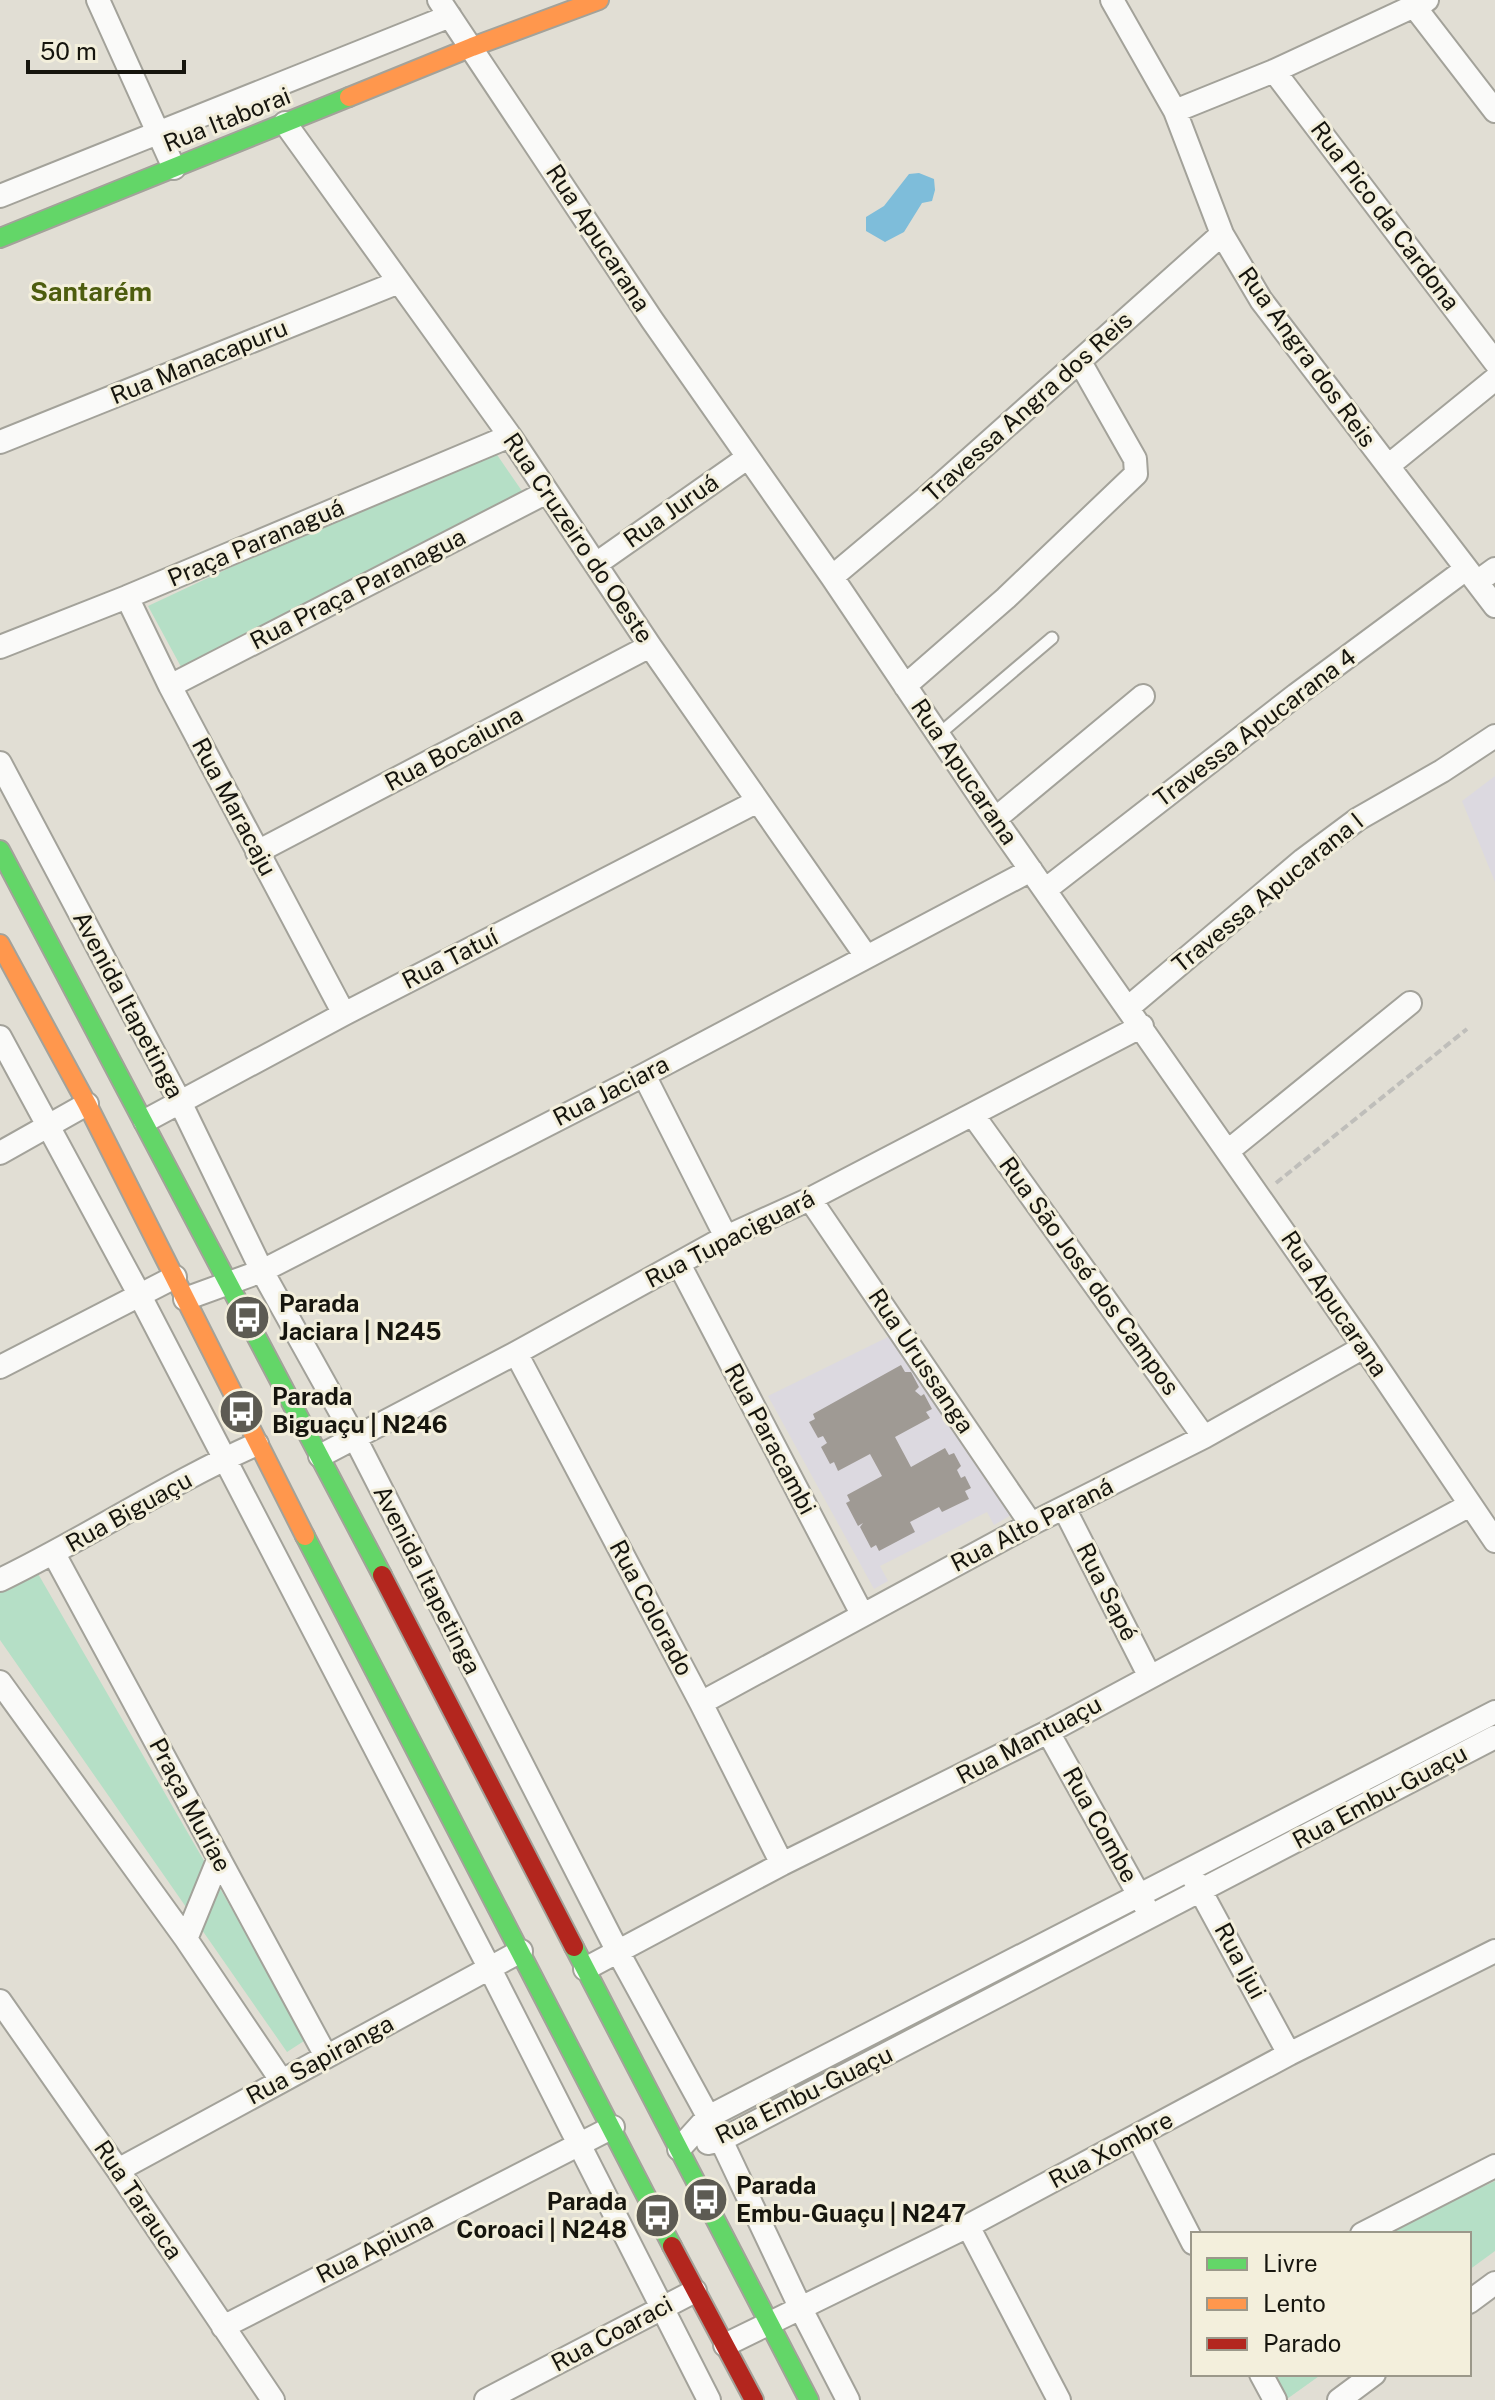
<svg xmlns="http://www.w3.org/2000/svg" width="1495" height="2400" viewBox="0 0 1495 2400" font-family="'Public Sans',sans-serif">
  <rect width="100%" height="100%" fill="#e1ded4"/>
  <path fill="#dcd9e0" d="M1495 776V882L1462 801Z
    M894 1334 1013 1514 994 1525 987 1512 880 1566 888 1581 874 1589 768 1396Z"/>
  <path fill="#b5dfc6" d="M491 446 524 494 186 676 148 606Z
    M37 1572 307 2039 287 2052 0 1640V1590Z
    M1495 2181V2251L1469 2270V2234H1381Z
    M1275 2374H1322L1287 2399Z"/>
  <path fill="#7ebdda" d="M919 173 934 179 935 190 932 201 922 203 904 232 885 242 866 231V217L884 206 909 174Z"/>
  <path fill="#9f9a94" d="M901 1365 905 1372H911L919 1387 915 1391 921 1396 924 1394 932 1409 926 1412 930 1418 895 1437 911 1467 945 1448 949 1455 954 1453 961 1466 957 1470 961 1478 965 1476 971 1488 965 1491 969 1499 942 1512 939 1507 910 1522 915 1532 879 1551 876 1545 871 1548 860 1527 863 1523 858 1526 846 1503 850 1501 847 1495 882 1476 870 1454 838 1471 834 1462 830 1464 821 1447 827 1443 823 1436 818 1438 809 1422 815 1419 813 1414Z"/>
  <g fill="none" stroke-linecap="round" stroke-linejoin="round">
    <defs>
      <path id="lane" d="M938 735 1052 638"/>
      <path id="street" d="M98 0 174 168
        M439 0 652 320 832 577 995 819 1364 1347 1495 1541
        M1112 0 1175 111 1222 234 1261 300 1495 606
        M1414 6 1495 111
        M1274 71 1495 362
        M1175 111 1274 71 1427 0
        M285 123 510 436 650 646 866 956
        M0 196 450 16
        M0 442 399 282
        M1388 466 1495 379
        M596 564 747 458
        M832 577 926 498 1222 234
        M1477 582 1495 569
        M127 597 170 686 344 1014
        M0 647 127 597 510 436
        M170 686 547 492
        M905 686 1006 598 1136 474 1135 459 1080 362
        M0 763 180 1102 262 1271 355 1438 618 1952 721 2140 801 2309 848 2400
        M995 819 1143 696
        M257 852 650 646
        M1045 890 1296 695 1466 569
        M1129 1007 1303 860 1358 819 1442 771 1495 736
        M0 1037 139 1294 490 1969 709 2400
        M644 1075 726 1237
        M973 1115 1204 1437
        M145 1121 344 1014 758 801
        M1228 1151 1410 1003
        M0 1153 87 1104
        M810 1199 1031 1524
        M679 1264 862 1614
        M185 1299 262 1271 644 1075 1031 870
        M516 1353 701 1703 782 1864
        M0 1367 175 1277
        M320 1456 516 1353 726 1237 810 1199 1142 1026
        M1064 1508 1149 1675
        M54 1554 326 2056
        M0 1580C87 1538 169 1483 257 1444
        M0 1682 186 1939 281 2080
        M701 1703 1031 1524 1204 1437 1364 1347
        M1048 1732 1145 1906
        M1194 1879 1289 2054
        M186 1939 219 1858
        M585 1969 782 1864 1048 1732 1470 1505
        M0 2001 118 2170 273 2400
        M1138 2136 1193 2243
        M708 2143 721 2140 1495 1737
        M679 2149 708 2117 1495 1712
        M118 2170 521 1951
        M968 2226 1059 2400
        M1362 2234 1495 2166
        M1469 2302 1495 2283
        M223 2327 613 2127
        M725 2345 968 2226 1289 2054 1495 1951
        M1261 2374 1275 2400
        M486 2400 695 2291
        M1339 2400 1374 2374"/>
      <path id="fast" d="M0 238 349 97
        M0 850 382 1575
        M305 1536 672 2246
        M574 1947 809 2400"/>
      <path id="slow" d="M349 97 472 47 599 0
        M0 944 87 1104 305 1536"/>
      <path id="jam" d="M382 1575 574 1947
        M672 2246 754 2400"/>
    </defs>
    <use href="#lane" stroke="#a3a29a" stroke-width="15"/>
    <use href="#street" stroke="#a3a29a" stroke-width="26"/>
    <use href="#fast" stroke="#a3a29a" stroke-width="22"/>
    <use href="#slow" stroke="#a3a29a" stroke-width="22"/>
    <use href="#jam" stroke="#a3a29a" stroke-width="22"/>
    <path stroke="#bfbeba" stroke-width="4" stroke-dasharray="8 4" stroke-linecap="butt" d="M1276 1183 1467 1029"/>
    <use href="#lane" stroke="#fafaf9" stroke-width="11"/>
    <use href="#street" stroke="#fafaf9" stroke-width="22"/>
    <use href="#fast" stroke="#63d668" stroke-width="18"/>
    <use href="#slow" stroke="#ff974d" stroke-width="18"/>
    <use href="#jam" stroke="#b3261e" stroke-width="18"/>
  </g>
  <defs>
    <symbol id="bus-disc" viewBox="-11 -11 22 22"><circle r="9.5" fill="#5d5b53" stroke="#f3efdc"/><path d="M-5-6H5V4H4V6H2V4H-2V6H-4V4H-5ZM-3.5-4V0h7V-4ZM-3.5 1.2v1.5H-2V1.2ZM2 1.2v1.5H3.5V1.2Z" fill="#fff"/></symbol>
  </defs>
  <g fill-rule="evenodd">
    <use href="#bus-disc" x="222" y="1292" width="51" height="51"/>
    <use href="#bus-disc" x="216" y="1386" width="51" height="51"/>
    <use href="#bus-disc" x="680" y="2174" width="51" height="51"/>
    <use href="#bus-disc" x="632" y="2190" width="51" height="51"/>
  </g>
  <g text-anchor="middle" stroke-width="6" stroke-linejoin="round" paint-order="stroke">
    <g font-size="24" fill="#16150e" stroke="#f3efdc">
      <text transform="translate(227 120) rotate(-22)" y="8">Rua Itaborai</text>
      <text transform="translate(1385 216) rotate(53)" y="8">Rua Pico da Cardona</text>
      <text transform="translate(598 238) rotate(57)" y="8">Rua Apucarana</text>
      <text transform="translate(1307 357) rotate(54)" y="8">Rua Angra dos Reis</text>
      <text transform="translate(199 362) rotate(-22)" y="8">Rua Manacapuru</text>
      <text transform="translate(1028 407) rotate(-42)" y="8">Travessa Angra dos Reis</text>
      <text transform="translate(671 511) rotate(-35)" y="8">Rua Juruá</text>
      <text transform="translate(578 538) rotate(56)" y="8">Rua Cruzeiro do Oeste</text>
      <text transform="translate(256 543) rotate(-23)" y="8">Praça Paranaguá</text>
      <text transform="translate(358 589) rotate(-27)" y="8">Rua Praça Paranagua</text>
      <text transform="translate(1255 728) rotate(-37)" y="8">Travessa Apucarana 4</text>
      <text transform="translate(454 749) rotate(-28)" y="8">Rua Bocaiuna</text>
      <text transform="translate(964 772) rotate(56)" y="8">Rua Apucarana</text>
      <text transform="translate(234 807) rotate(62)" y="8">Rua Maracaju</text>
      <text transform="translate(1268 893) rotate(-39)" y="8">Travessa Apucarana I</text>
      <text transform="translate(450 959) rotate(-27)" y="8">Rua Tatuí</text>
      <text transform="translate(128 1005) rotate(62)" y="8">Avenida Itapetinga</text>
      <text transform="translate(611 1091) rotate(-27)" y="8">Rua Jaciara</text>
      <text transform="translate(730 1239) rotate(-27)" y="8">Rua Tupaciguará</text>
      <text transform="translate(1089 1276) rotate(54)" y="8">Rua São José dos Campos</text>
      <text transform="translate(1334 1304) rotate(56)" y="8">Rua Apucarana</text>
      <text transform="translate(921 1361) rotate(56)" y="8">Rua Urussanga</text>
      <text transform="translate(770 1439) rotate(62)" y="8">Rua Paracambi</text>
      <text transform="translate(129 1512) rotate(-29)" y="8">Rua Biguaçu</text>
      <text transform="translate(1032 1525) rotate(-27)" y="8">Rua Alto Paraná</text>
      <text transform="translate(427 1580) rotate(63)" y="8">Avenida Itapetinga</text>
      <text transform="translate(1107 1592) rotate(63)" y="8">Rua Sapé</text>
      <text transform="translate(651 1608) rotate(62)" y="8">Rua Colorado</text>
      <text transform="translate(1029 1740) rotate(-28)" y="8">Rua Mantuaçu</text>
      <text transform="translate(1380 1797) rotate(-28)" y="8">Rua Embu-Guaçu</text>
      <text transform="translate(190 1805) rotate(62)" y="8">Praça Muriae</text>
      <text transform="translate(1100 1825) rotate(61)" y="8">Rua Combe</text>
      <text transform="translate(1240 1961) rotate(62)" y="8">Rua Ijui</text>
      <text transform="translate(320 2060) rotate(-28)" y="8">Rua Sapiranga</text>
      <text transform="translate(804 2095) rotate(-26)" y="8">Rua Embu-Guaçu</text>
      <text transform="translate(1111 2150) rotate(-28)" y="8">Rua Xombre</text>
      <text transform="translate(138 2200) rotate(56)" y="8">Rua Tarauca</text>
      <text transform="translate(375 2248) rotate(-27)" y="8">Rua Apiuna</text>
      <text transform="translate(612 2334) rotate(-28)" y="8">Rua Coaraci</text>
    </g>
    <g font-size="24" font-weight="bold" fill="#16150e" stroke="#f3efdc" text-anchor="start">
      <text x="279" y="1312">Parada<tspan x="279" dy="28">Jaciara | N245</tspan></text>
      <text x="272" y="1405">Parada<tspan x="272" dy="28">Biguaçu | N246</tspan></text>
      <text x="736" y="2194">Parada<tspan x="736" dy="28">Embu-Guaçu | N247</tspan></text>
      <text x="627" y="2210" text-anchor="end">Parada<tspan x="627" dy="28">Coroaci | N248</tspan></text>
    </g>
    <g font-size="26" font-weight="bold" fill="#4d5d0e" stroke="#f3efdc">
      <text x="91" y="301">Santarém</text>
    </g>
  </g>
  <rect x="1191" y="2232" width="280" height="144" fill="#f3efdc" stroke="#9b988a" stroke-width="2"/>
  <rect x="1207" y="2258" width="40" height="12" fill="#63d668" stroke="#9b988a" stroke-width="2"/>
  <text x="1263" y="2272" font-size="24" fill="#16150e">Livre</text>
  <rect x="1207" y="2298" width="40" height="12" fill="#ff974d" stroke="#9b988a" stroke-width="2"/>
  <text x="1263" y="2312" font-size="24" fill="#16150e">Lento</text>
  <rect x="1207" y="2338" width="40" height="12" fill="#b3261e" stroke="#9b988a" stroke-width="2"/>
  <text x="1263" y="2352" font-size="24" fill="#16150e">Parado</text>
  <path d="M28 60v12h156v-12" fill="none" stroke="#16150e" stroke-width="4"/>
  <text x="40" y="60" font-size="24" fill="#16150e" stroke="#f3efdc" stroke-width="6" paint-order="stroke">50 m</text>
</svg>
